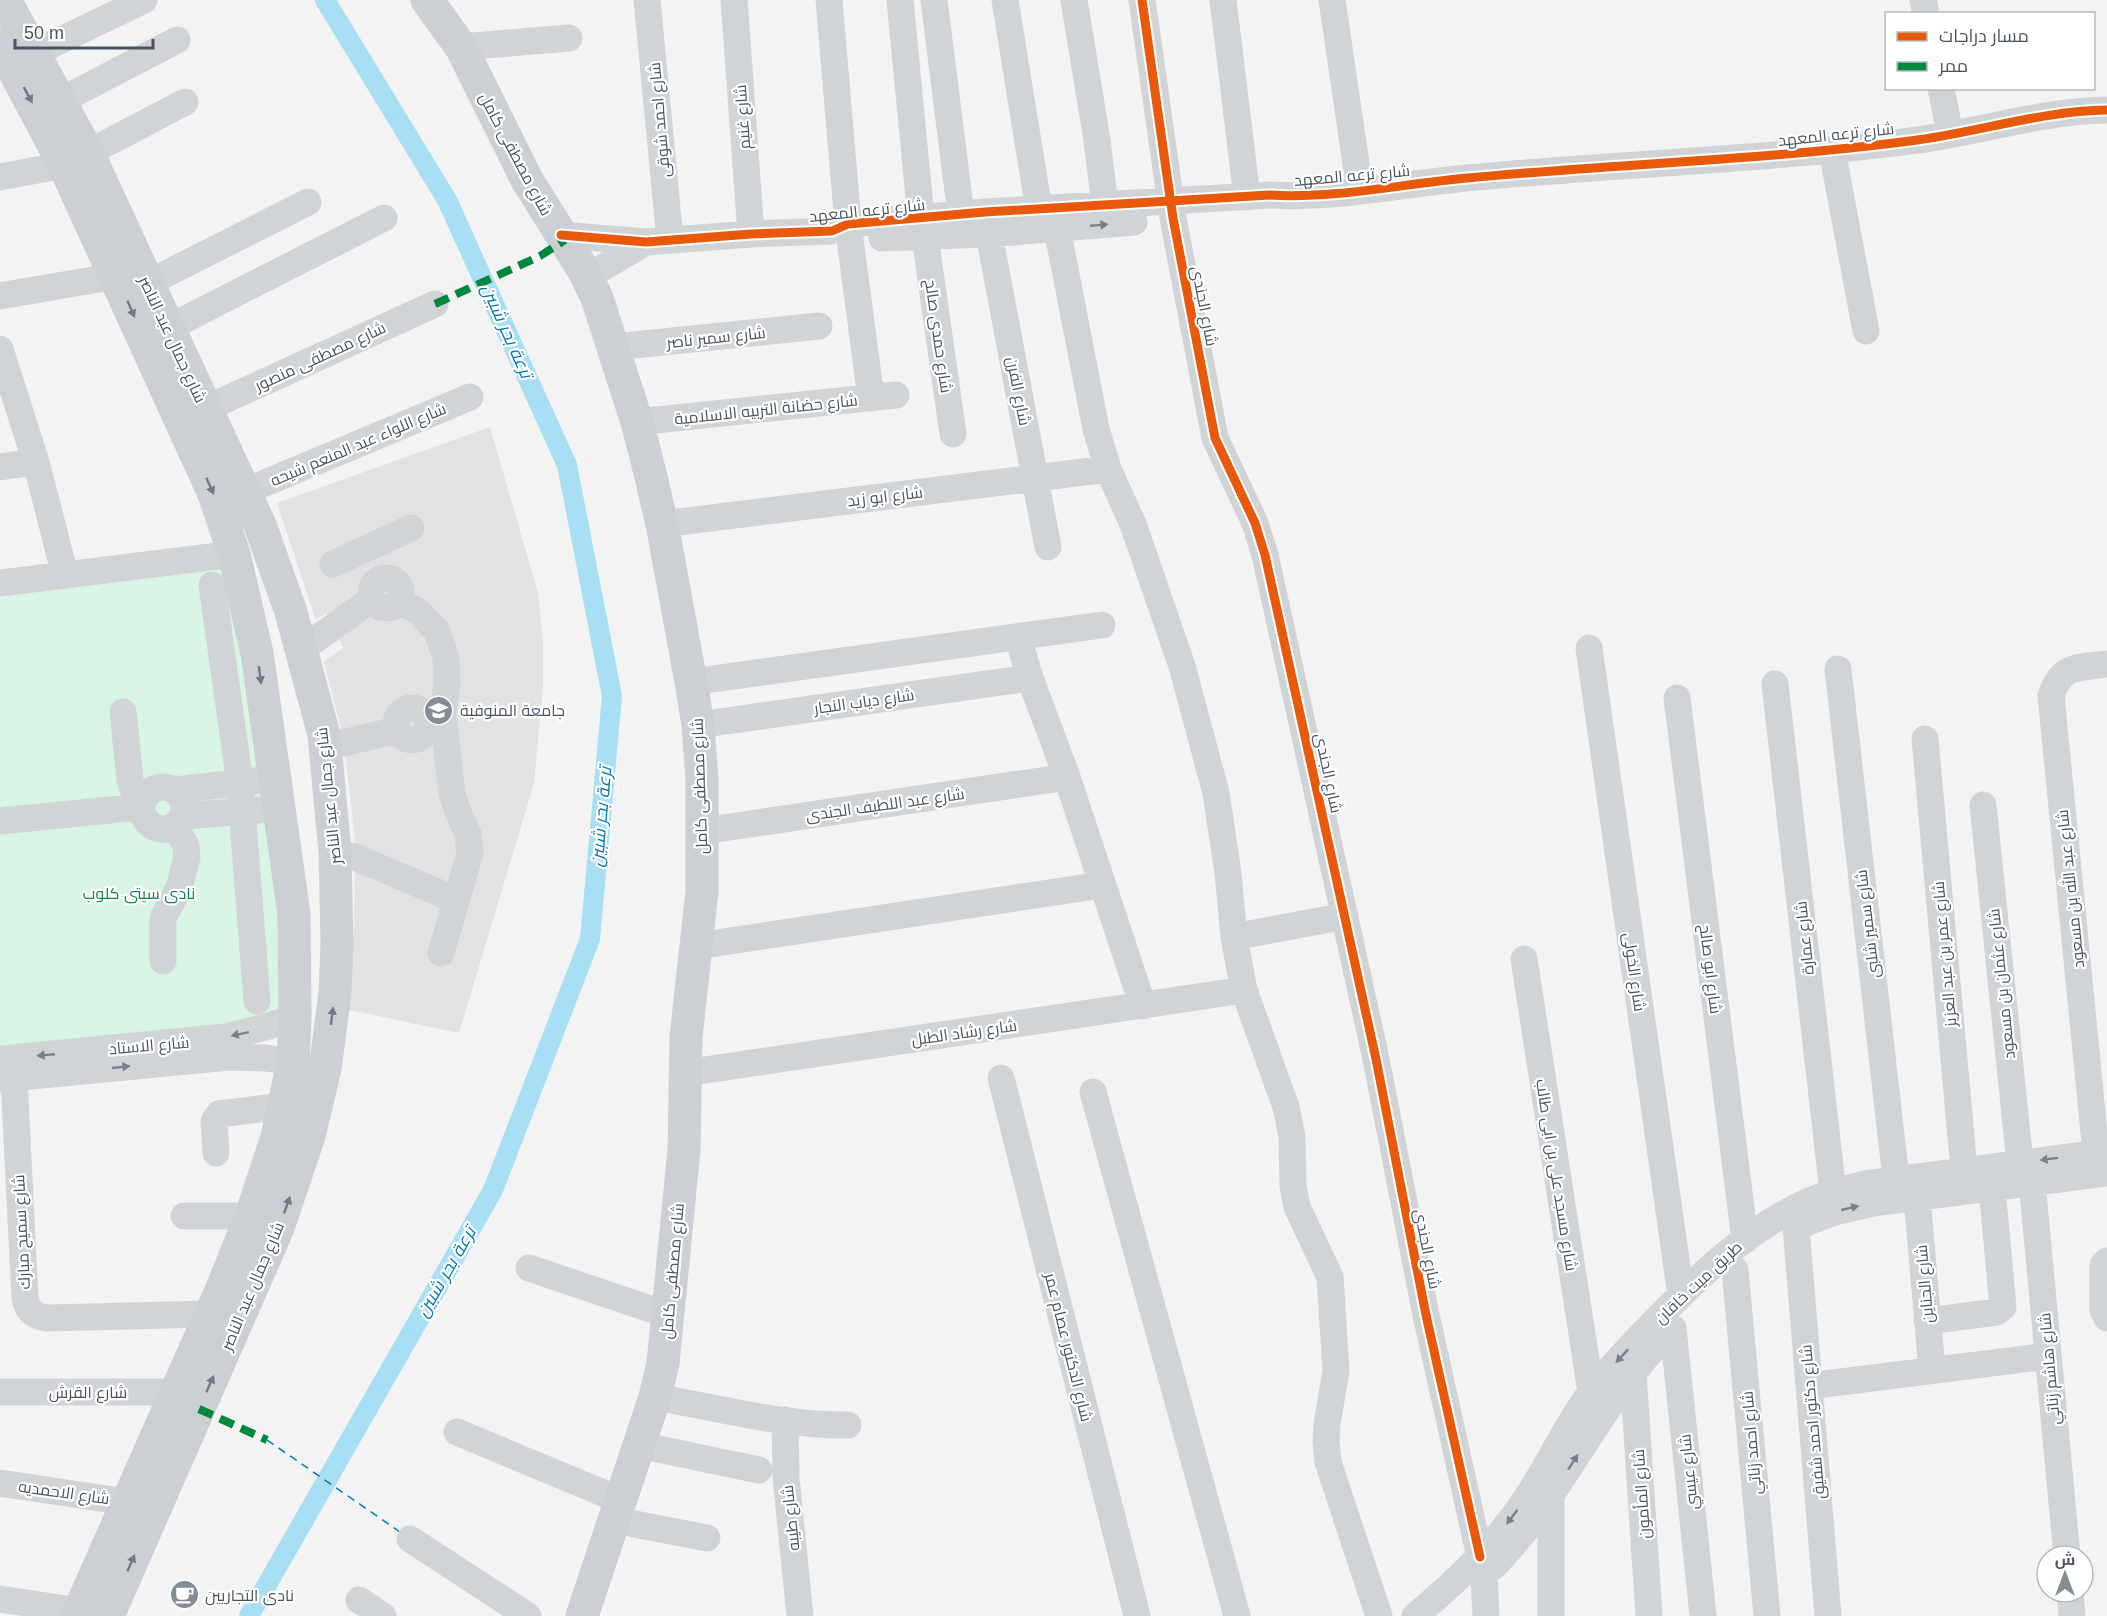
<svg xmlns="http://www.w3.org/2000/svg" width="2107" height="1616" viewBox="0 0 2107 1616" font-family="Arial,Cairo,sans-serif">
  <rect width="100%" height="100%" fill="#f4f3f3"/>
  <path fill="#e2e2e3" d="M490 427 538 593 543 640V688L534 783 459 1033 345 1009 354 932 355 841 344 742 324 661 343 648 327 613 316 620 277 503Z"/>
  <path fill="#d7f4e4" d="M234 554 295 1017 0 1048V583Z"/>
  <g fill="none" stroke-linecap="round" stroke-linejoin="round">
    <path stroke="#a9dff4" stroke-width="20" d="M249 1616 493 1190 590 939 612 696 567 465 447 200 325 0"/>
    <path stroke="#027bac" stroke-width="1.5" stroke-dasharray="8 6" stroke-linecap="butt" d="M267 1440 400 1532"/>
    <path stroke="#d1d4d7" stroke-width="27" d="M647 0 670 240
      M734 0 751 234
      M829 0 848 224 871 398
      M900 0 921 218
      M934 0 961 215
      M1005 0 1039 210
      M1074 0 1097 140 1105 205
      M1142 0 1173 218 1215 438 1255 523 1265 555 1376 1059 1426 1315 1480 1557
      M1223 0 1247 197
      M1332 0 1360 191
      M1923 0 1926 14
      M461 47 569 38
      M34 53 144 0
      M1941 88 1950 134
      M60 101 177 40
      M1832 150 1866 331
      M88 153 185 102
      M0 177 64 165
      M1057 228 1096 429 1108 469 1133 524 1182 666 1216 793 1228 873 1234 937 1244 990 1286 1107 1292 1137 1293 1186 1297 1207 1330 1277 1336 1371 1327 1424 1326 1441 1328 1462 1379 1616
      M989 234 1048 547
      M561 235 646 242 751 234 832 231 848 224 985 212 1269 195C1336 199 1401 184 1467 178 1615 164 1763 160 1910 141 1976 133 2040 111 2107 110
      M925 237 953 434
      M882 238 989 234 1134 222
      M587 277 646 242
      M148 283 308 202
      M0 296 116 276
      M168 328 384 218
      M614 347 819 326
      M0 349 36 462 65 575
      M205 409 435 304
      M637 422 896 395
      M0 467 36 462
      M246 491 470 397
      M662 524 1108 469
      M333 564 411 528
      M371 593a15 15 0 1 1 30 0a15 15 0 1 1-30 0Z
      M0 583 234 554
      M212 585 240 783 257 1001
      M399 600 420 613 437 631 446 658 447 683 443 714 452 794 458 812 468 834 470 853 441 953
      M1018 637 1030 678 1067 777 1143 1006
      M1589 648 1681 1295
      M301 650 372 599
      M1838 669 1896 1179
      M691 682 1102 625
      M1775 684 1833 1192
      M1677 698 1745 1240
      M396 724a16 16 0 1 1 32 0a16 16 0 1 1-32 0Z
      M123 712 130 780 134 792 143 800
      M698 725 1030 678
      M1925 739 1964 1170
      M325 747 398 730
      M142 808a21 21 0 1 1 42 0a21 21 0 1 1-42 0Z
      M175 790 255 781
      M1983 805 2020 1163
      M183 816 259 810
      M0 821 141 807
      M703 831 1067 777
      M335 852 355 857 456 900
      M1234 937 1345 916
      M696 946 1102 885
      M1524 959 1591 1392
      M163 961V918L179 888 187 857 186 845 174 826
      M0 1059 226 1037 269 1026 295 1017
      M685 1073 1244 990
      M14 1078 25 1299C28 1312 36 1317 48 1318L210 1314
      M1001 1078 1137 1616
      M0 1079 229 1057 265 1058 293 1062
      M1093 1092 1237 1616
      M216 1153 214 1121 219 1114 284 1106
      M2096 1153 2051 696C2061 664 2078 668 2107 664
      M2032 1182 2067 1556
      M1917 1197 1932 1370
      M184 1216H251
      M1801 1225 1834 1212 1873 1203 2107 1173
      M1796 1227 1828 1616
      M2107 1261 2103 1265V1310L2107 1318
      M529 1268 668 1315
      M1735 1270 1767 1616
      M1927 1321 1997 1312 2003 1307 1992 1188
      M1673 1328 1703 1616
      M1633 1372 1649 1616
      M1809 1386 2048 1356
      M0 1392H176
      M655 1397C719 1408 784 1426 848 1425
      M785 1420 786 1477 800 1616
      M457 1432 620 1500
      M639 1445 759 1470
      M0 1483 127 1502
      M1551 1495V1616
      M614 1520 707 1538
      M410 1539 528 1616
      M1493 1567C1558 1502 1594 1414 1655 1347
      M1484 1576 1486 1616
      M2070 1592 2072 1616
      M0 1599 80 1611
      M359 1600 383 1616
      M1415 1616C1457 1581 1497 1543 1527 1497 1550 1463 1566 1425 1591 1392 1610 1367 1633 1344 1655 1321 1706 1269 1763 1214 1834 1192 1844 1189 1855 1187 1865 1184L2107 1152"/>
    <path stroke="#cccfd4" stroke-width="33" d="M5 0 88 153 260 525 291 612 324 735 335 852 337 944 335 993 325 1069 309 1136 278 1228 108 1616
      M427 0 461 47 527 180 584 271 597 298 637 422 650 473 662 524 691 682 698 725 702 780V891L686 1037 684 1150 663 1363 655 1397 582 1616
      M0 44 64 165 214 494 234 554 257 653 294 914 295 1017 293 1062 277 1137 251 1216 223 1286 77 1616"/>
    <path stroke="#00873e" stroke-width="8" stroke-dasharray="15 8" stroke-linecap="butt" d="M435 304 540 256 565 240
      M199 1409 267 1440"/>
    <defs>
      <path id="cycleway" d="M1142 0 1173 218 1215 438 1255 523 1265 555 1376 1059 1426 1315 1480 1557
        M561 235 646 242 751 234 832 231 848 224 985 212 1269 195C1336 199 1401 184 1467 178 1615 164 1763 160 1910 141 1976 133 2040 111 2107 110"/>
    </defs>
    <use href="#cycleway" stroke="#fff" stroke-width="13"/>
    <use href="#cycleway" stroke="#e8590c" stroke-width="9"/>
  </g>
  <defs><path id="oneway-solid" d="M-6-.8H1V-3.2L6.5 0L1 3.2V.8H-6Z" transform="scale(1.5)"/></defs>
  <g fill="#707984">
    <use href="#oneway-solid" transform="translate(28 95) rotate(62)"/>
    <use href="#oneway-solid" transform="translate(131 309) rotate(66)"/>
    <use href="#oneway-solid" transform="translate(210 486) rotate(66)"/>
    <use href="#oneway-solid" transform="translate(260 675) rotate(82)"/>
    <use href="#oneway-solid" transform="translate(332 1016) rotate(-83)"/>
    <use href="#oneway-solid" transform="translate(287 1205) rotate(-70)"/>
    <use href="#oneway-solid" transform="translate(210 1384) rotate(-66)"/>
    <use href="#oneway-solid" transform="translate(131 1563) rotate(-66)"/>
  </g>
  <g fill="#78818b">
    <use href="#oneway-solid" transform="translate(1099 225) rotate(-5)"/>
    <use href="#oneway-solid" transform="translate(240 1034) rotate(168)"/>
    <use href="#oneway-solid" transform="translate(46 1055) rotate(175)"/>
    <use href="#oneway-solid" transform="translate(121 1067) rotate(-6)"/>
    <use href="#oneway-solid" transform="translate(2049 1159) rotate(173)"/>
    <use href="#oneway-solid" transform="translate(1850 1208) rotate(-13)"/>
    <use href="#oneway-solid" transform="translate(1622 1356) rotate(133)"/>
    <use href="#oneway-solid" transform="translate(1573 1462) rotate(-57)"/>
    <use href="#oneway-solid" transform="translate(1512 1517) rotate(127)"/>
  </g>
  <defs>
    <symbol id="university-disc" viewBox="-11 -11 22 22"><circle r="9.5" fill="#848c95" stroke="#fff"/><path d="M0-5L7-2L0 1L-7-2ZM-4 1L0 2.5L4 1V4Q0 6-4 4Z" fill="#fff"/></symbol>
    <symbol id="cafe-disc" viewBox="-11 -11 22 22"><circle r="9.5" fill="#848c95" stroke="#fff"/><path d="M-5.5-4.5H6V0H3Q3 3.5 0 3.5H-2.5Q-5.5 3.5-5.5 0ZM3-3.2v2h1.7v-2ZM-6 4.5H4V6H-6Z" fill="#fff"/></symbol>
  </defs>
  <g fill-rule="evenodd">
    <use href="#university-disc" x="422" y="694" width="33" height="33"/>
    <use href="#cafe-disc" x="168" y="1578" width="33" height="33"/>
  </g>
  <g text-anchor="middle" stroke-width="4.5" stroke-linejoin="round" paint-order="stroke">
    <g font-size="16" fill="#485462" stroke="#fff">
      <text transform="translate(742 117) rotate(-94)" y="6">شارع غنيم</text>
      <text transform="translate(659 120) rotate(-95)" y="6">شارع احمد شوقى</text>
      <text transform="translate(1836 134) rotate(-6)" y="6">شارع ترعه المعهد</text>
      <text transform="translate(516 154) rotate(62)" y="6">شارع مصطفى كامل</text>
      <text transform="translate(1352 175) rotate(-5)" y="6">شارع ترعه المعهد</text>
      <text transform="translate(867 210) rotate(-6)" y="6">شارع ترعه المعهد</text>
      <text transform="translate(1205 306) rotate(79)" y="6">شارع الجندى</text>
      <text transform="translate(939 336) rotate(82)" y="6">شارع حمدى صالح</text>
      <text transform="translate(716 337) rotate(-6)" y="6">شارع سمير ناصر</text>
      <text transform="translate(173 339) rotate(65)" y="6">شارع جمال عبد الناصر</text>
      <text transform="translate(320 356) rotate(-25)" y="6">شارع مصطفى منصور</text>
      <text transform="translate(1019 391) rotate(79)" y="6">شارع الفرن</text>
      <text transform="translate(766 409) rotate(-6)" y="6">شارع حضانة التربيه الاسلامية</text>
      <text transform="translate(358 444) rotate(-23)" y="6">شارع اللواء عبد المنعم شيحه</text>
      <text transform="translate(885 496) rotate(-7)" y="6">شارع ابو زيد</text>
      <text transform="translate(864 701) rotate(-8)" y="6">شارع دياب النجار</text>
      <text transform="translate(1329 773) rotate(78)" y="6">شارع الجندى</text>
      <text transform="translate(699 786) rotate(-92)" y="6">شارع مصطفى كامل</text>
      <text transform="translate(328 796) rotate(-96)" y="6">شارع جمال عبد الناصر</text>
      <text transform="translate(885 804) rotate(-8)" y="6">شارع عبد اللطيف الجندى</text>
      <text transform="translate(2070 889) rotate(-96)" y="6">شارع عبد الله بن مسعود</text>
      <text transform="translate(1867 924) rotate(-97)" y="6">شارع سمير شلبى</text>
      <text transform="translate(1804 938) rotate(-96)" y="6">شارع عمارة</text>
      <text transform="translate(1944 954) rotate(-95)" y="6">شارع عمر بن عبد العزيز</text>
      <text transform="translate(1711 969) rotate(83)" y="6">شارع ابو صالح</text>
      <text transform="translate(1635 972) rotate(82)" y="6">شارع الخولى</text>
      <text transform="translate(2001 984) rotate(-96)" y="6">شارع عثمان بن مسعود</text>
      <text transform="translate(964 1032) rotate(-8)" y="6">شارع رشاد الطبل</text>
      <text transform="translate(149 1045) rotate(-5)" y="6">شارع الاستاد</text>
      <text transform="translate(1557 1175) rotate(81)" y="6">شارع مسجد على بن ابى طالب</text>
      <text transform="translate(21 1232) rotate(-93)" y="6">شارع سميح مبارك</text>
      <text transform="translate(1428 1249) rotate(79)" y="6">شارع الجندى</text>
      <text transform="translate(672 1271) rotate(-85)" y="6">شارع مصطفى كامل</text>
      <text transform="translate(1698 1282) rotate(-43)" y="6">طريق ميت خاقان</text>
      <text transform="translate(1924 1284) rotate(-95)" y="6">شارع الجناين</text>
      <text transform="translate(252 1286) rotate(-67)" y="6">شارع جمال عبد الناصر</text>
      <text transform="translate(1069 1347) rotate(76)" y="6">شارع الدكتور عصام عمر</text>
      <text transform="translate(2049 1369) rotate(-95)" y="6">شارع هاشم زناتي</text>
      <text x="88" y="1398">شارع القرش</text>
      <text transform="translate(1812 1422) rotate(-95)" y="6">شارع دكتور احمد شفيق</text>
      <text transform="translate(1751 1443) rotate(-95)" y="6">شارع احمد زناتي</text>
      <text transform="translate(1688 1472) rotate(-96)" y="6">شارع عيسي</text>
      <text transform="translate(64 1492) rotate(8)" y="6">شارع الاحمديه</text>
      <text transform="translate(1641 1494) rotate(-94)" y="6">شارع المأمون</text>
      <text transform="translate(790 1518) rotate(-96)" y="6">شارع طيبه</text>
    </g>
    <g font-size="16" fill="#485462" stroke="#fff" text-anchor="start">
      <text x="460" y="716">جامعة المنوفية</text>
      <text x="205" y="1601">نادى التجاريين</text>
    </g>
    <g font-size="16" fill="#0f8754" stroke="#fff">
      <text x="139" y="899">نادى سيتى كلوب</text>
    </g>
    <g font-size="18" font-style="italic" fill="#027bac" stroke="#fff">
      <text transform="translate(507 331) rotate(66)" y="6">ترعة بحر شبين</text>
      <text transform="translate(601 817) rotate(-85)" y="6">ترعة بحر شبين</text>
      <text transform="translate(446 1272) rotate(-60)" y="6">ترعة بحر شبين</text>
    </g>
  </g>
  <rect x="1885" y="12" width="210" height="78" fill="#ffffff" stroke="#b6bbc0" stroke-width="1.5"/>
  <rect x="1897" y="32" width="30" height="9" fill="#e8590c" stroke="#b6bbc0" stroke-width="1.5"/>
  <text x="1939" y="42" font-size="18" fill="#485462">مسار دراجات</text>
  <rect x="1897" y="62" width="30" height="9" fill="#00873e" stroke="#b6bbc0" stroke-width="1.5"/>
  <text x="1939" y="72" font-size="18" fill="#485462">ممر</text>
  <g transform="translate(2065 1574)"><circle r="28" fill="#ffffff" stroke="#b6bbc0" stroke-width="1.5"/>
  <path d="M0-4.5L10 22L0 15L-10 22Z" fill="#848c95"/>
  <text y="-9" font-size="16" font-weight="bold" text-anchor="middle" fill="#485462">ش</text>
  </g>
  <path d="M15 39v9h138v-9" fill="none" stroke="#485462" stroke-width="3"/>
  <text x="24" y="39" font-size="18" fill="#485462" stroke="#ffffff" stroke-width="4.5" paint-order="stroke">50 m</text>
</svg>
